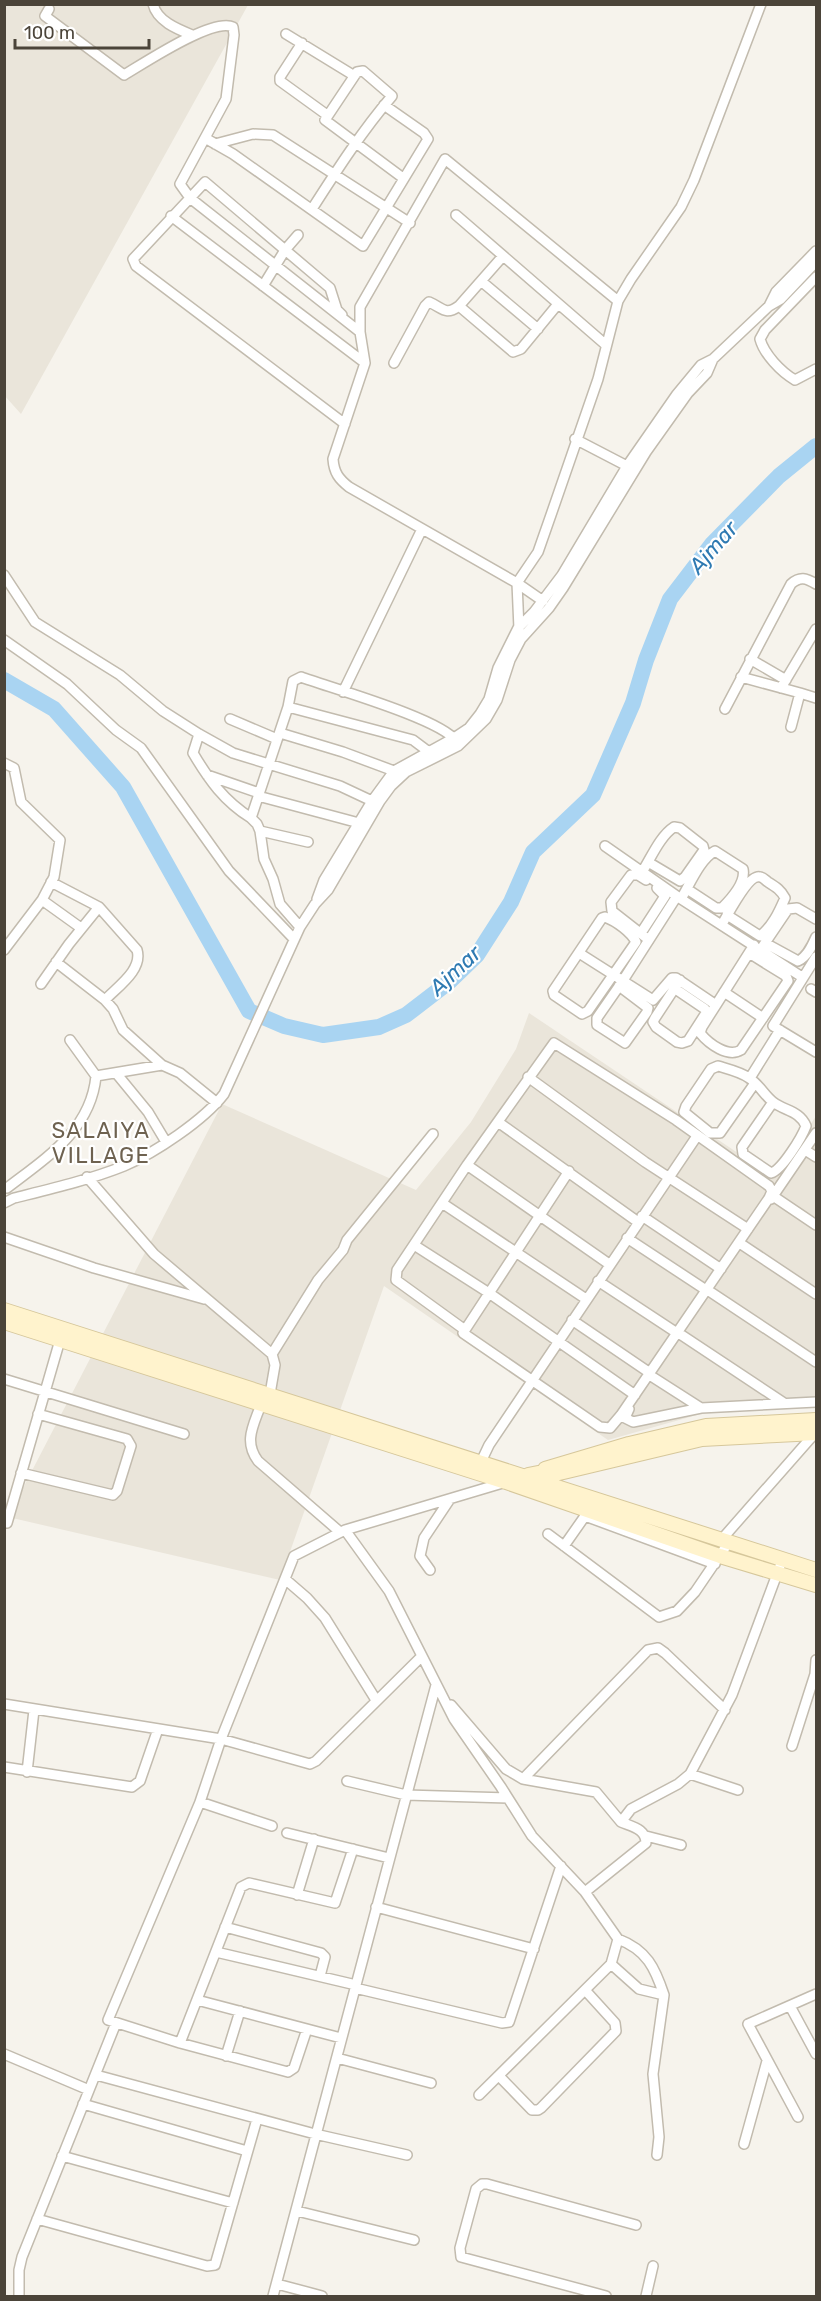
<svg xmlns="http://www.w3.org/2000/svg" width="821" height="2301" viewBox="0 0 821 2301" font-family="Rubik,sans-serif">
  <rect width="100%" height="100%" fill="#f6f3ec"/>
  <path fill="#eae5da" d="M4 5H248L21 414 4 395Z
    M529 1013 775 1178 816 1116V1403L704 1413 608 1440 384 1286 280 1580 8 1517 222 1104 416 1190 471 1122 516 1049Z"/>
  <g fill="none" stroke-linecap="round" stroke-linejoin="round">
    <path stroke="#a9d4f2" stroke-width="16" d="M4 680 54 709 123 787 249 1011 284 1026 323 1035 379 1027 406 1015 449 982 477 955 511 902 533 852 593 795 633 703 646 660 670 599 712 544 779 476 816 446"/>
    <defs>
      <path id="street" d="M153 4C157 21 177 29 192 35
        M49 9 45 16 124 75C143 64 213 17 233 27L234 35 226 99 180 184 190 198 360 332V307L445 159 618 301
        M286 34 353 75
        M302 43 280 77V81L327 115
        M205 138 233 154 363 246 428 139 424 133 384 105
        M215 144 253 134 273 135 410 223
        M312 209C337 170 362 131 392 96L363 71 357 72 325 120 403 178
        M456 215 606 345
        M171 216 365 363 333 459C334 473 339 479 349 487L517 583 543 601
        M816 277 765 330 760 339C764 354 781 372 795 380L816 369
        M481 281 538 329
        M263 286 285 250 298 235
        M459 306 503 256
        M769 306 776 292 816 251
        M342 315 337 310 330 288 205 182 133 259 136 266 345 424
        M357 328 360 332 365 363
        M394 363 425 306 429 302C443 308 445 316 459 306L513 352 521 349 558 304
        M575 439 627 466
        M4 575 35 622 120 675 163 711 199 734 233 753 340 786 372 801
        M519 629 517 583 538 552 552 512 598 379 618 301 631 279 681 207 694 180 761 4
        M4 640 67 684 116 730 141 748 229 871 294 939
        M750 659 786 680
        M741 677 800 693 791 727
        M781 688 816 629
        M343 692 422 529
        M800 693 816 698
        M288 707 413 740 429 752
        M725 709 791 584C800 576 806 578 816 584
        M230 719 277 739
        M280 733 343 752 394 771
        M199 734 193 753C209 780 224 801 251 818
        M4 763 14 768 21 802 60 840 54 877 42 900 4 950
        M207 775 259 793
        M258 796 359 823
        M260 831 308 842
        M605 846 681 899 802 977
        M642 872C651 858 660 836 674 827L680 828 703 846 704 850 685 877 680 881 648 862
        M646 880 638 875H631L611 902 612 911 649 940
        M51 882 99 907 137 950C143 970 117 987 105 1000L113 1009 123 1030 162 1065
        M317 899 324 880 372 801 394 771 454 738 469 728 480 714 489 699 498 668 518 628 534 612 562 575 627 466 677 394 701 365 713 359 769 306 781 299 816 262
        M681 899C690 884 700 859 715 851L743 869C746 882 731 899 722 908H716L687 889
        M42 900 81 928
        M605 917C616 921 631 932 636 942L588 1011 582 1014 554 995 553 991 602 918Z
        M722 924C728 915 748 874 760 877 763 877 765 880 768 882 776 887 781 890 785 898 779 912 772 927 760 936L727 915
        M300 927 280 904 273 879 264 859 260 831 257 824 251 818 288 707 293 681 301 677C331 688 441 719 456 741
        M641 933 665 896 657 888
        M765 943 798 961C807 957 812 946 816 937
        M761 949 788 909 797 908 816 919
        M579 953 653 1000 672 978H676L716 1005 754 945
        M816 957 773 1026 816 1052
        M56 962 105 1000
        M41 984 69 944 99 907
        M619 986 648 1008 647 1012 625 1043 597 1025V1018L622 982 677 896
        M674 988 705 1009 706 1013 688 1041 682 1043 677 1042 656 1027 653 1022 655 1018 680 980
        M811 989 816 992
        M724 992 763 1018
        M716 1005 702 1027 700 1033C709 1044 728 1058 741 1050L788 981 786 976 749 953
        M70 1040 96 1076
        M116 1073 148 1112 166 1142
        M528 1077 645 1162 748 1229
        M750 1078 780 1030
        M755 1083 720 1133H710L684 1112 686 1106 711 1069 718 1066C728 1069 741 1072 749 1078 759 1084 764 1095 773 1102 785 1111 800 1111 806 1126 802 1137 782 1170 771 1173L743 1154 742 1147 773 1102
        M498 1122 638 1222
        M805 1150 816 1157
        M467 1165 609 1264
        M87 1177 154 1254 272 1354 275 1365 270 1394
        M7 1188C46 1158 91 1130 96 1076L162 1065 180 1073 217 1103
        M773 1196 816 1225
        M771 1199 816 1133
        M4 1203 14 1198C50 1189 89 1180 124 1166 155 1153 204 1120 224 1094L300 927 315 904 328 890 380 801 391 786 406 772 458 746 486 719 497 700 510 660 521 639 549 608 563 588 646 452 688 393 707 373 713 359
        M442 1203 586 1299
        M642 1216 721 1269
        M4 1237 94 1268 204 1299
        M627 1238 706 1290
        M741 1244 816 1294
        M414 1245 489 1293 635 1395
        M598 1281 677 1333
        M709 1291 816 1362
        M572 1320 650 1373
        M465 1330 396 1280 397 1270 467 1165 554 1043 676 1120 769 1186 772 1191 769 1198 621 1415 610 1428 600 1427 463 1333 465 1330 569 1171
        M680 1334 784 1403
        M272 1354 318 1280 343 1250 347 1240 433 1134
        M651 1376 701 1408
        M4 1379 184 1434
        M261 1404C254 1425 243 1441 258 1461L340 1532
        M629 1409 625 1418 633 1422 701 1408 816 1402
        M480 1464 489 1445 697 1136
        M21 1473 113 1495 117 1491 131 1446 127 1439 38 1414
        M7 1523 60 1340
        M345 1530 389 1591 454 1719 501 1787 532 1836 585 1892 618 1939 611 1964 639 1989 664 1995C655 1968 647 1950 618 1939
        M548 1534 659 1617 677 1611 695 1592 729 1542
        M722 1539 816 1432
        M564 1546 585 1516 715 1564
        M430 1570 420 1556 424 1538 450 1499
        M285 1579 307 1598 325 1618 376 1700
        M4 1704 221 1739 310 1764 316 1761 421 1657
        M451 1705 506 1769 523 1779 596 1792 621 1822
        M792 1746 815 1674 816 1660
        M4 1767 132 1787 140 1781 158 1729
        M27 1772 34 1710
        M690 1774 738 1790
        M523 1779 648 1650 658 1648 665 1653 725 1710
        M347 1781 406 1795 508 1798
        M200 1802 272 1826
        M287 1833 389 1858
        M646 1836 681 1845
        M585 1892 646 1843C646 1829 633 1827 621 1822L631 1809 678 1784 690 1774 732 1695 783 1558
        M297 1895 314 1839
        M376 1907 534 1949
        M225 1927 321 1953 325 1957 320 1976
        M216 1952 356 1985
        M355 1988 502 2023 509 2022 561 1866
        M197 2000 341 2038
        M790 2006 816 2054
        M307 2029 294 2068 288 2072 180 2043 108 2020 200 1802 221 1739 294 1556 345 1530 506 1482
        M180 2043 241 1887 249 1883 335 1903 353 1849
        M4 2054 89 2090
        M226 2056 240 2011
        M337 2058 431 2083
        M96 2075 315 2134 407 2155
        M499 2076 532 2110H538L541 2108 616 2031 615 2023 585 1990
        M479 2095 611 1964
        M83 2104 247 2151
        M798 2117 748 2024 816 1994
        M744 2144 767 2061
        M657 2155 659 2137 653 2074 664 1995
        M62 2156 233 2203
        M297 2211 414 2240
        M37 2219 207 2266 215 2265 257 2119
        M277 2284 322 2296
        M19 2296V2270L22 2257 116 2023
        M273 2296 436 1685
        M606 2296 461 2257 460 2248 476 2189 482 2184H487L636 2225
        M646 2296 653 2266"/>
      <path id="secondary" d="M4 1310 816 1570
        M4 1322 506 1482 720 1556 816 1585
        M545 1469 629 1444 706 1426 816 1420
        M528 1475 538 1473 555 1474 702 1439 816 1433"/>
    </defs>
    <use href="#street" stroke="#c2bbae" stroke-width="12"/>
    <use href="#secondary" stroke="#d6c79b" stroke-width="16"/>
    <use href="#street" stroke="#fff" stroke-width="9"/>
    <use href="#secondary" stroke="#fff3cd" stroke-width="14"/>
  </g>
  <g text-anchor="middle" stroke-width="4.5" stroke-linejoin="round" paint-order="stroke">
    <g font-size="22" font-style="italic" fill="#2e7ab2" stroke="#fff">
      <text transform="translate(713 547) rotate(-49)" y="8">Ajmar</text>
      <text transform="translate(455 970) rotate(-43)" y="8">Ajmar</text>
    </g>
    <g font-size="22" letter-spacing="1.5" fill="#6e6250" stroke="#fff">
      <text x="101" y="1138">SALAIYA<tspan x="101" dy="25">VILLAGE</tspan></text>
    </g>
  </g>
  <rect width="821" height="2301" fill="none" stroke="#4b4439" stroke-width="12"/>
  <path d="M15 39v9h134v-9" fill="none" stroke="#4b4439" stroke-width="3"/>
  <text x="24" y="39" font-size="18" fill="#4b4439" stroke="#ffffff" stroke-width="4.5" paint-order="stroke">100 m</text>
</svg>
